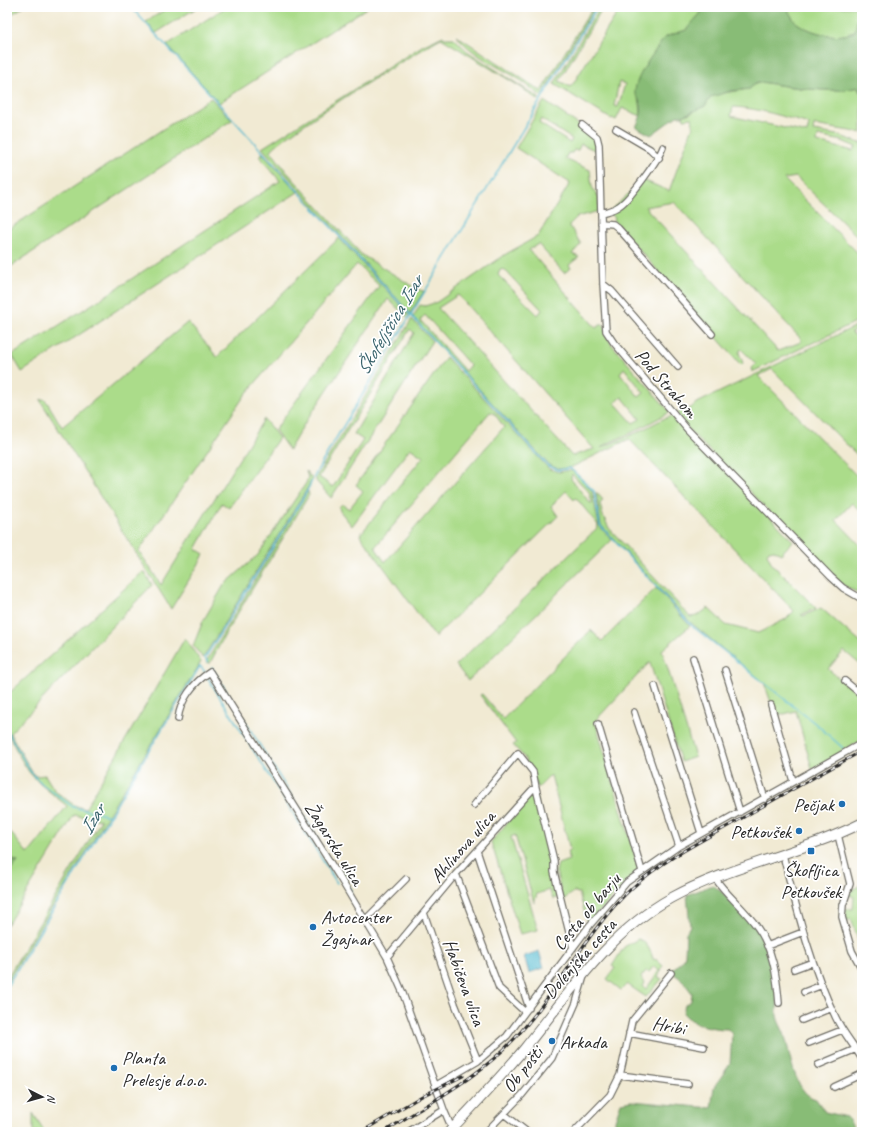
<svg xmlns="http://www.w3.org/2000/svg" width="869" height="1139" viewBox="0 0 869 1139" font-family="Caveat,sans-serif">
  <rect width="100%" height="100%" fill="#fff"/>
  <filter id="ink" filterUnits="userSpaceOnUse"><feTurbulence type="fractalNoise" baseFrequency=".025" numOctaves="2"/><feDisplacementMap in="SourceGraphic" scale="8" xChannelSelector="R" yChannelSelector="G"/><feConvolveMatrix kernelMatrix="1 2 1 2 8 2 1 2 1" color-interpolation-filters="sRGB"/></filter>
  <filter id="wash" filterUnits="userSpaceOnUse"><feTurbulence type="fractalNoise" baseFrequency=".012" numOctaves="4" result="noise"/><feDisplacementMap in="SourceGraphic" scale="16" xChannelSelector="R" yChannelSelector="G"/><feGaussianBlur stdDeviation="0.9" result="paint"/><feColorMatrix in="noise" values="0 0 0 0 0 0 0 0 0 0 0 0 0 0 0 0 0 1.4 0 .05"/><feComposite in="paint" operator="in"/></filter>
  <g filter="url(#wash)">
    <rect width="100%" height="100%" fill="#f1ead3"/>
    <path fill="#abdc8a" stroke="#6b845a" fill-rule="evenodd" d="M7 7H23L7 17Z
      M169 7H198L156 33 146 22Z
      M226 7H368L219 103 167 45Z
      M593 7H595L541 96C532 89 524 82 514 76 493 64 471 54 456 35L541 91Z
      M600 7H603L559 81 571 87 621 7H706L686 30 665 37 646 65 635 92 640 102 641 116 622 108 616 120 612 118 611 119 554 84ZM619 82 625 84 618 107 614 106Z
      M787 7H862C862 9 856 29 855 31 840 41 811 33 797 23 793 20 789 12 787 7Z
      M443 36 444 38H454L467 51 539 98 538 100 519 86 441 38C421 49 275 139 271 151L286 171 362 255 419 290 424 291 410 313 262 148 422 46Z
      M761 82C783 86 837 95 857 87L862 96V133L814 125 813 131 837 135 860 143 862 142V241L796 177 784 179 862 257V319L752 372 751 368 756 364 741 349 739 353 743 363 741 365 613 220 615 218 609 212 643 180 669 191 693 126 692 118 684 119 683 116 705 106 711 97 717 94 749 89 753 85ZM733 107C759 108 784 117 809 124L807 133 731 116ZM818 136 842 141 856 147 853 151 817 142ZM674 202 801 339V342L778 351 645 207Z
      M211 98 232 120 7 269V230Z
      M544 101 582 127 596 139 597 151 581 144 578 150H574L572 153H568L565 159 590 170 592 187 599 198V211L577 217 569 225 581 244 572 254 579 257 569 265 571 268 564 273 538 244 529 250 596 328 600 325H604L606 335 612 345 670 412 633 432 604 445 601 448 638 432 663 419 673 416 793 541 781 554 774 550 769 551 767 554 772 564 816 608 801 615 803 616 821 608 862 644V666L844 651 828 669 862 697V740L812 769 796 711 776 716 764 683 690 622 601 525 596 492 603 500 600 504 603 516 609 528 690 617 697 616 708 608 726 625 758 633 786 619 794 611 629 439 572 467 559 469 549 465 413 317 420 305 425 306 437 302 506 254 538 236 570 183 516 148ZM541 119 572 139 570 143 539 123ZM504 269 542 310 538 315 498 275 500 270ZM458 295 594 449 572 456 438 308ZM425 315 470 365 465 371 420 320ZM624 368 644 393 639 397 620 373ZM622 397 640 419 633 423 615 403Z
      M262 153 298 192 22 372 12 355 113 291 280 181 259 156Z
      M339 238 409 315 407 317 388 299 303 426 289 450 275 430 379 286 357 264 245 395 139 551 161 585 264 419 279 438 229 508 222 503 196 549 204 554 200 562 171 609 40 400 44 399 47 402 62 427 188 322 217 357Z
      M412 319 432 341 331 498 316 481V477ZM410 329 414 333 354 434 363 440 333 487 319 477Z
      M862 323V327L851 332 862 342V453L859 457 772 369 758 376 859 478 862 476V513L852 503 836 520 862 547V593L860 594 841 584 689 430 677 414 678 412 691 408 695 404Z
      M446 357 549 469 559 472 570 470 578 475 592 491 599 526 612 540 468 681 456 665 597 528 598 525 576 498 574 500 566 491 551 506 558 516 435 637 360 535 423 457 410 448 352 526 340 511 339 507 342 504 349 509 363 491 356 485ZM490 412 494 413 504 427 385 562 375 547ZM572 474 589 492 592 503H590L571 479Z
      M306 471 312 479 308 487 203 658 193 646 203 621 224 585 258 555 306 483 308 478Z
      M308 491 309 495 227 631 210 663 206 662Z
      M144 571 152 585 10 733 32 772 36 776 45 775 55 791 74 805 85 809 185 638 201 662 7 982V978L101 820 74 815 7 925V875L18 862 7 856V828L28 854 67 806 40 784 29 772 21 759 7 732V695Z
      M656 588 690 626 662 650 695 757 681 762 650 663H649L595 721 639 870 626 882 588 924 579 893 574 892 563 900 556 871 558 864 569 860 567 851 570 850 551 775 538 788 524 757 513 745 516 743 480 695 482 694 503 719 591 630 602 641Z
      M533 792 535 793 553 866 558 897 553 899 549 890 537 894 534 903 515 835 511 837 538 930 520 934 491 842Z
      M343 864 352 875 346 880 339 868Z
      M862 884V951L851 919 846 921V909H853L854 897 849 895 852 890Z
      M638 939C646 941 651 951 653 959L657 960 663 966 658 977 662 979 646 997 627 984 621 990 607 979 615 968 612 966 624 947ZM654 966 659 971 646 989 643 986 645 983 641 977 646 971 649 972Z
      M33 1113 45 1132H33Z"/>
    <path fill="#88bc76" stroke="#5a7450" d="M706 7H787C789 12 793 20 797 23 811 33 840 41 855 31L858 16 862 10V93L857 87C837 95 784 86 761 82L753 85 750 89 731 91 711 97 705 106 683 116H677L651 135 636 127C641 117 644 109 638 98 636 95 634 93 635 89 638 73 655 51 665 37L686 30Z
      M7 856 14 861H18L7 875Z
      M713 885C726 895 751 917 759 930 768 948 775 972 778 992 779 1000 776 1008 777 1016 778 1022 782 1028 784 1033 790 1052 794 1094 816 1099L825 1112 847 1117 857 1132H615V1120L621 1103 631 1101 711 1108 714 1087 730 1064 732 1034 728 1029C712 1029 693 1025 683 1013L685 1005 691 1001 692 993 682 980 673 973 674 968 683 960 685 955 686 933 690 926 687 895Z"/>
    <path fill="#51b9cf" stroke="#3e727d" d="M539 951 544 968 529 973 524 956Z"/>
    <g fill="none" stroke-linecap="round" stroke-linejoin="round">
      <path stroke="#51b9cf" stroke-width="1.5" d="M131 7 548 466 559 470 570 468 594 491 600 525 691 625 816 724 843 748
        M208 662 205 658 307 491 317 471 338 435 597 7
        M212 668 318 839
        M208 678 337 883
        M7 730 30 771 42 784 73 807 110 816
        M347 884 351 891
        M7 986 200 666 205 672"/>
    </g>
  </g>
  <g filter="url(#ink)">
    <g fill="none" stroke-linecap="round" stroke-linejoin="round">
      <defs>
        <path id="minor" d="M582 125 597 137 599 145 603 284 606 331 614 343 687 429 831 577 843 588 862 599
          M616 129 650 149 659 158
          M601 213C607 211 614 210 619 206 630 199 659 159 663 147
          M601 223 613 224 618 228 712 334
          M603 284 612 291 678 367
          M693 658 740 812
          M725 670 765 799
          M845 681 862 695
          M655 686 701 833
          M771 705 793 781
          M634 712 679 846
          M178 719C180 700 194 682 210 672L340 878 387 957 402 991 444 1110 453 1131
          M598 724 642 871
          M536 788 554 861V872L573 948
          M838 835 850 884 843 905 842 917 852 951 862 969
          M477 851 529 1008
          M783 855C797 910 811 967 836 1018 843 1033 854 1045 862 1059
          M456 874 499 988 525 1012
          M715 878C727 896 745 909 757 927 773 949 777 977 779 1003
          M424 913 455 1004 478 1061
          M365 920 406 879
          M767 946 803 932
          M387 957 456 874 532 790 536 788 533 772 518 753 474 805
          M794 969 813 962
          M804 992 822 985
          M802 1020 831 1008
          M629 1033 704 1047
          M809 1043 842 1030
          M818 1065 856 1049
          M620 1075 688 1084
          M435 1086 478 1061 507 1036 590 925 627 882 679 846 862 743
          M834 1087 862 1074
          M504 1114 527 1132
          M408 1132 444 1110
          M486 1132 522 1095 552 1058 576 1003 584 976
          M574 1132 610 1095 620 1075 632 1021 671 973"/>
        <path id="primary" d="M449 1132C474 1105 500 1078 524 1049 568 995 608 933 671 898 731 865 800 854 862 823"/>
      </defs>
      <use href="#minor" stroke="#706e66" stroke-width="8"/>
      <use href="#primary" stroke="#706e66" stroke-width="11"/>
      <use href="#minor" stroke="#fff" stroke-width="5.5"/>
      <use href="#primary" stroke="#fff" stroke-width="9"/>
      <defs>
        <path id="rail" d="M361 1132 422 1096 463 1076
          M384 1132C428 1103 479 1078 515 1038 558 992 586 931 632 888 663 860 701 841 737 821 778 797 820 774 862 751"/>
      </defs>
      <use href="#rail" stroke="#2b2b2b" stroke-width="3"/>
      <use href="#rail" stroke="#fff" stroke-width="1.5" stroke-dasharray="4.5" stroke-linecap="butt"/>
    </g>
  </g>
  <g fill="#1f6fb2" stroke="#fff" stroke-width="1.5">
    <circle cx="842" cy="804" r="4"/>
    <circle cx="799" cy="831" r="4"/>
    <rect x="807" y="847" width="8" height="8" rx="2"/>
    <circle cx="313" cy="927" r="4"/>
    <circle cx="552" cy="1041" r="4"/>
    <circle cx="114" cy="1068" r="4"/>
  </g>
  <g text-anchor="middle" stroke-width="3.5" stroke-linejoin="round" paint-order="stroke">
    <g font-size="19" fill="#2b2b2b" stroke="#fff">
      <text transform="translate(667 383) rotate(49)" y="7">Pod Strahom</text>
      <text transform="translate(335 843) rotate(58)" y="7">Žagarska ulica</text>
      <text transform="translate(462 846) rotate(-49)" y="7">Ahlinova ulica</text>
      <text transform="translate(586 911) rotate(-50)" y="7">Cesta ob barju</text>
      <text transform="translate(579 958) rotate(-48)" y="7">Dolenjska cesta</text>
      <text transform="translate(465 982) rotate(70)" y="7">Habičeva ulica</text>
      <text transform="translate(669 1025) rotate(11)" y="7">Hribi</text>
      <text transform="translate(522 1069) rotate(-52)" y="7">Ob pošti</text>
    </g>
    <g font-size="19" fill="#2b2b2b" stroke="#fff" text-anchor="start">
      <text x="834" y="811" text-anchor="end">Pečjak</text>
      <text x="791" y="838" text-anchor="end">Petkovšek</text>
      <text x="811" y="876" text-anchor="middle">Škofljica<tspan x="811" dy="22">Petkovšek</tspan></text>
      <text x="321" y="923">Avtocenter<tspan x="321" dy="22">Žgajnar</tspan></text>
      <text x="560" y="1048">Arkada</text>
      <text x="122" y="1064">Planta<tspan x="122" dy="22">Prelesje d.o.o.</tspan></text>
    </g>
    <g font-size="20" font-style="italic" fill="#3a646d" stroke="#fff">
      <text transform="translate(389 325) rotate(-59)" y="7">Škofeljščica Izar</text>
      <text transform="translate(92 819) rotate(-59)" y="7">Izar</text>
    </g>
  </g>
  <rect width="869" height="1139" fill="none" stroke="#fff" stroke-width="24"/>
  <g transform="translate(42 1097) rotate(96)" stroke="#ffffff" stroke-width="3" paint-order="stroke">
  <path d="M0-3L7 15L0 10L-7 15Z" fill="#2b2b2b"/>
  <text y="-6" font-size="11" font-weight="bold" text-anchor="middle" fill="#2b2b2b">N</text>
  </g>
</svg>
